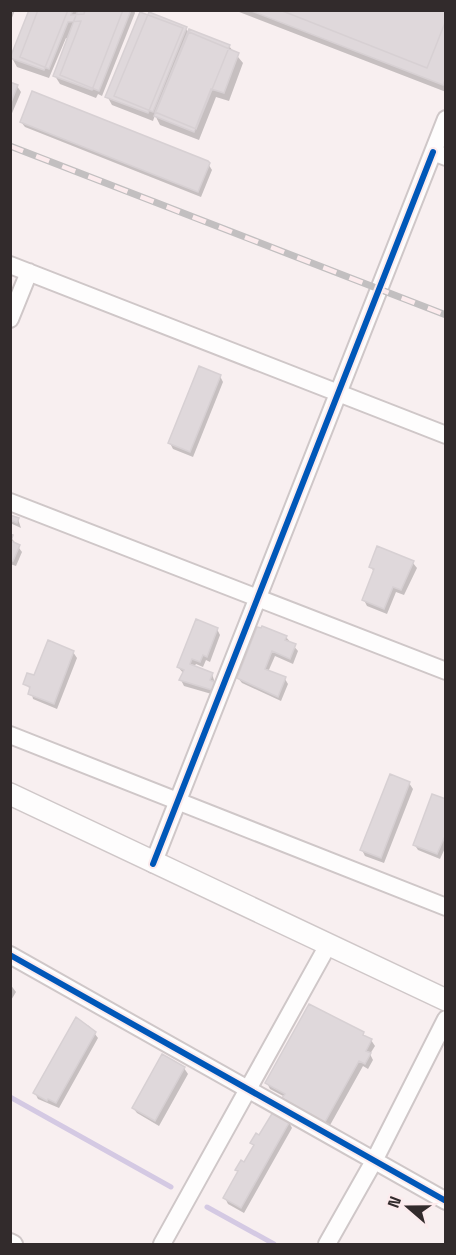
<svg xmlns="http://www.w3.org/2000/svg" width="456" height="1255" viewBox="0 0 456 1255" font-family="'Space Grotesk',sans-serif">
  <rect width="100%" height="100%" fill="#f8eff0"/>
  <path fill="#0003" d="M10 10H15L10 23Z
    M31 10H134L135 13 102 96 98 94 96 98 60 84 55 76 69 39 66 38 49 78 17 67 12 58Z
    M234 10H446V92Z
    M186 29 189 33 229 46 243 63 229 101 216 97 199 140 160 125 155 115 153 121 112 105 107 96Z
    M10 84 17 86 21 92 10 118Z
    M21 122 207 162 212 170 201 197 25 127Z
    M220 376 223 382 193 457 173 449 170 443Z
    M10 517 18 519 21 528 10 523Z
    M10 536 22 552 16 566 10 564Z
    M378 547 413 563 417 568 404 595 396 592 387 614 367 606 364 600 374 573 371 566Z
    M217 629 220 635 210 662 206 660 203 667 196 664 194 667 212 674 217 689 215 695 184 686 181 680 184 674 178 667Z
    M286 637 298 651 293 664 275 656 268 672 285 679 288 684 281 701 242 683 238 678Z
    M73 652 77 658 57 709 33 699 31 690 25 683Z
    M409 783 413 789 384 863 365 856 362 850Z
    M446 801V846L440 859 418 850 414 844Z
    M10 984 16 992 10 1002Z
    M76 1019 89 1026 98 1038 59 1108 38 1099 35 1093Z
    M371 1040 375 1046 370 1054 373 1060 368 1069 363 1066 329 1127 288 1104 285 1097 270 1089 267 1083Z
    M184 1068 188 1074 159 1126 137 1113 133 1108Z
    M289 1122 292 1128 244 1213 228 1204 225 1198 239 1173 237 1170 245 1164 254 1147 252 1143Z"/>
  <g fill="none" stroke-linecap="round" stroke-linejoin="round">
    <path stroke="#d4c9e3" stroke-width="5" d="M10 1097 171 1187
      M207 1207 274 1244"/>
  </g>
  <path fill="#dfd8db" stroke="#d7d0d3" stroke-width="1.5" d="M29 10H68L44 70 10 58Z
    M38 10H73L71 15 84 14 85 10H131L99 91 60 75 81 21 68 22 49 69 20 57Z
    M78 10H123L92 90 53 76Z
    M249 10H446V78L443 85Z
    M280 10H446V20L427 68Z
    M140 12 183 28 148 113 105 97Z
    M149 12 187 27 153 112 114 96Z
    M189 29 230 45 196 129 155 112Z
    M189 32 239 53 224 93 211 89 194 132 154 116Z
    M10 82 18 85 10 105Z
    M10 82 18 85 10 105Z
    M32 91 208 161 210 163 198 192 20 122Z
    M199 366 221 375 190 452 168 443Z
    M10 515 19 518 17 523 10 520Z
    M10 534 13 535 11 541 20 545 13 561 10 560Z
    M377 546 414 561 401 590 393 587 384 609 362 600 374 569 369 567Z
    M196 619 218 628 207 657 203 655 200 662 192 659 190 664 213 673 210 680 215 682 212 690 179 680 184 670 177 667Z
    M262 626 287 636 285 640 296 644 290 659 272 651 265 669 286 677 278 697 237 678 257 627 261 628Z
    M48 640 74 651 54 704 28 694 30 687 23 684 27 673 34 675Z
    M390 774 410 782 381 858 360 850Z
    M432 794 446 799V834L437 854 413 845Z
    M309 1004 364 1032 363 1035 372 1039 366 1051 371 1053 365 1064 359 1061 325 1122 282 1098 285 1094 265 1083Z
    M76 1017 96 1032 56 1103 48 1099 47 1101 33 1093Z
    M162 1054 185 1067 155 1121 132 1108Z
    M273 1112 290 1121 241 1208 223 1198 238 1171 235 1170 241 1160 244 1162 254 1145 250 1143 256 1133 259 1135Z"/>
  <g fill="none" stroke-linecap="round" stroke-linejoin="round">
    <defs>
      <path id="minor" d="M446 119 433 152 446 157
        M10 265 446 435
        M10 319 29 272
        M10 502 446 671
        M10 735 446 907
        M153 864 433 152
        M10 955 446 1201
        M10 1242 14 1244
        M162 1244 328 945
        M327 1244 374 1161 446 1019"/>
      <path id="tertiary" d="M10 794 446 1000"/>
    </defs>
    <use href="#minor" stroke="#cfc7c8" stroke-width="20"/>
    <use href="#tertiary" stroke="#cfc7c8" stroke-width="24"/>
    <use href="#minor" stroke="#fefdfd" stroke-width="16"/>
    <use href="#tertiary" stroke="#fefdfd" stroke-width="21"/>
    <defs>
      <path id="rail" d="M10 146 446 315"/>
    </defs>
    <use href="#rail" stroke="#c2bfc0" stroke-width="7"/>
    <use href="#rail" stroke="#fcebed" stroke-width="4.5" stroke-dasharray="14" stroke-linecap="butt"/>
    <defs>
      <path id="cycleway" d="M153 864 433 152
        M10 955 446 1201"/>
    </defs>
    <use href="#cycleway" stroke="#fcebed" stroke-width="10"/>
    <use href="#cycleway" stroke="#0057b8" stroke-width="6"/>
  </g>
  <rect width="456" height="1255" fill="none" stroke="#322b2c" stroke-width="24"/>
  <g transform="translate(408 1207) rotate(290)" stroke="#fcebed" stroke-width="4.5" paint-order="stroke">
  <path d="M0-4.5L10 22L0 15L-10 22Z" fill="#322b2c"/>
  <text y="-9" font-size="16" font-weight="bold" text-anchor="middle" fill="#322b2c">N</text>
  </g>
</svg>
